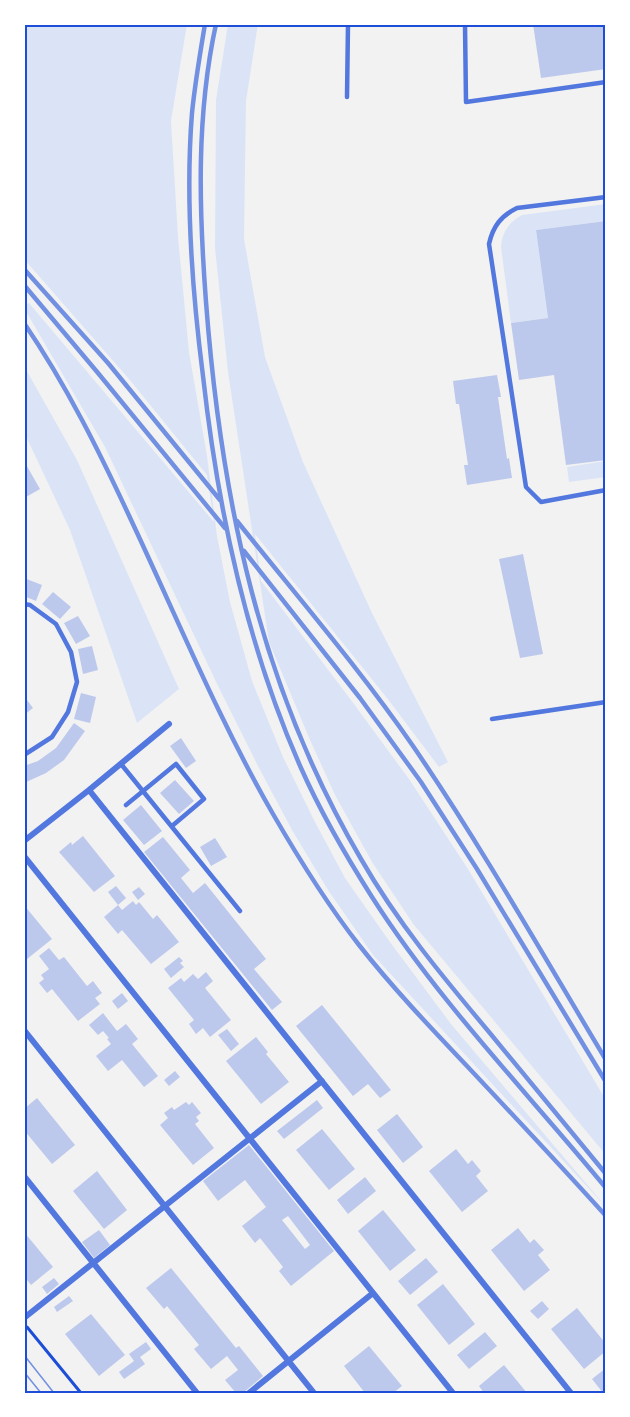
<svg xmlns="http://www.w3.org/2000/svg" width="630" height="1417" viewBox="0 0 630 1417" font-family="'Sofia Sans Condensed',sans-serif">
  <rect width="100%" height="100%" fill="#f2f2f2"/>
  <path fill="#dbe4f7" d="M24 24H187L171 121 178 237 189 352 207 456 217 536 230 602 252 681 283 757 315 822 345 878 390 942 451 1024 606 1207 373 955 328 890 292 830 259 768 218 686 105 447 24 308V306L29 303 214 522 207 475 129 379 24 259Z
    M228 24H258L246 101 244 239 265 357 303 462 372 613 448 762 439 767 387 698 255 534 261 581 354 704 409 779 468 869 606 1100V1155L414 925 372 862 335 795 310 740 269 642 228 372 215 248 216 100Z
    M606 204V221L536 230 548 318 511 323 501 247C502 232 509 222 522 215Z
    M24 366 77 460 179 689 137 723 70 530 24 432Z
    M606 461V477L569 482 567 467Z"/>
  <path fill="#bdc9ec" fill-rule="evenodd" d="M533 24H606V69L541 78Z
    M606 221V460L566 465 554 375 519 380 511 323 548 318 536 230Z
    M497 375 501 397H498L507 459 509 458 512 478 467 485 464 465H468L459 404H456L453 381Z
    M24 461 40 489 26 497 24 494Z
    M523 554 543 654 520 658 499 559Z
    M24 578 42 585 36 601 24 596Z
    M53 592 71 607 60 619 42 604Z
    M78 616 90 636 76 644 64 623Z
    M92 646 98 670 83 674 78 649Z
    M81 693 96 697 90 723 74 719Z
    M24 696 33 708 24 715Z
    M74 723 85 731 64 760 46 773 24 783V766L38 761 56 748Z
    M181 738 196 761 186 768 170 746Z
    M175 780 194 801 179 814 160 793Z
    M141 805 162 831 144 845 123 820Z
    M83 836 115 876 94 892 59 852 71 842 72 845Z
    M163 837 190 870 181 878 193 893 205 883 266 959 254 969 282 1002 272 1010 144 852Z
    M215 838 227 857 211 866 200 847Z
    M116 886 126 898 118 905 122 910 133 901 136 905 139 902 153 919 157 915 179 942 151 964 122 930 118 934 104 917 118 905 108 892Z
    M139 887 145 894 138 900 132 892Z
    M24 905 52 939 27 959 24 955Z
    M49 948 59 960 64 957 87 986 93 981 102 993 95 998 100 1004 78 1021 52 989 47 993 39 983 44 979 41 975 49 969 39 956Z
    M179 957 183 961 180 963 184 967 171 978 164 969Z
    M206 972 213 981 205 988 231 1020 210 1037 203 1028 196 1034 189 1024 194 1020 168 988 181 978 184 982 193 974 198 979Z
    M122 993 128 1001 118 1009 112 1001Z
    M322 1005 391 1090 380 1098 368 1084 353 1096 296 1026Z
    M103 1013 117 1031 126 1024 138 1039 132 1044 158 1076 144 1087 122 1060 108 1071 96 1056 111 1044 107 1039 109 1038 103 1031 98 1035 89 1025Z
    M227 1029 239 1044 231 1051 218 1035Z
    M256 1037 268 1052 266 1054 289 1082 261 1104 226 1061Z
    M175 1071 180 1077 169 1086 164 1080Z
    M37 1098 75 1145 52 1164 24 1130V1109Z
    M317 1100 323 1108 284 1139 277 1131Z
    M186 1102 189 1105 192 1102 201 1113 196 1117 199 1121 195 1124 214 1148 193 1165 160 1125 168 1118 164 1113 172 1107 174 1110Z
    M397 1114 423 1147 403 1163 377 1130Z
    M322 1129 355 1169 329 1190 296 1150Z
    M249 1145 334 1251 291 1286 279 1271 283 1267 260 1238 255 1243 242 1226 266 1207 245 1180 218 1201 203 1181ZM288 1216 310 1245 305 1249 282 1220Z
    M456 1149 468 1164 472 1160 481 1171 476 1176 488 1191 462 1212 429 1171Z
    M97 1171 127 1210 104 1229 73 1191Z
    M365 1177 376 1191 348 1214 337 1200Z
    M383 1210 416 1250 390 1271 358 1231Z
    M518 1228 530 1243 534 1239 544 1250 538 1255 550 1270 524 1291 491 1250Z
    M99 1230 110 1245 94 1258 82 1242Z
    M24 1232 53 1267 31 1285 24 1276Z
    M426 1258 438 1272 410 1295 398 1281Z
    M171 1268 236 1348 239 1346 263 1376 243 1393H236L225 1380 238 1370 227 1356 211 1369 194 1349 199 1345 167 1306 164 1309 146 1288Z
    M54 1278 59 1284 47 1294 42 1287Z
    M443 1284 475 1324 449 1345 417 1305Z
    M69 1296 73 1301 57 1312 54 1307Z
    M542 1301 549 1309 538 1319 530 1311Z
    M577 1308 606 1344V1351L584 1369 551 1329Z
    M91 1314 125 1355 99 1376 65 1334Z
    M485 1332 497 1346 469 1369 457 1355Z
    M146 1342 151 1349 140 1357 145 1364 124 1379 119 1372 134 1361 129 1354Z
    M369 1346 402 1386 393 1393H365L344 1366Z
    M504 1365 527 1393H484L479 1386Z
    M606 1368V1391L603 1393 592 1379Z"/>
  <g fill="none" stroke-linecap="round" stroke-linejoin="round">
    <path stroke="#1d4ed8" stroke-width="3" d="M27 1327 81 1393"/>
    <path stroke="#5277de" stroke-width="4.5" d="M465 24 466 102 606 82
      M347 97 348 24
      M606 197 517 208C501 216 493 226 489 244L526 487 541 502 606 490
      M24 604 30 605 56 624 71 652 77 682 68 712 52 737 24 755
      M492 719 606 702
      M121 764 240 911
      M126 805 176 764 204 799 172 826"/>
    <path stroke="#5277de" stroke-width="6" d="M89 790 571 1393
      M24 841 89 790 169 724
      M24 856 453 1393
      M24 1030 314 1393
      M24 1176 197 1393
      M24 1318 322 1081
      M249 1393 373 1293"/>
    <path stroke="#7290e2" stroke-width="1.5" d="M24 1355 54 1393
      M24 1372 41 1393"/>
    <path stroke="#7290e2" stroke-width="4.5" d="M205 24C200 54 195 83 192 113 185 200 192 290 203 376 218 511 246 644 301 768 321 813 346 856 372 897 439 1002 527 1092 606 1188
      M216 24C196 116 199 209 206 302 221 499 260 687 361 859 397 922 443 977 489 1032 528 1080 567 1127 606 1174
      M24 269 108 363 220 500
      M24 285 98 373 225 528
      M24 323C67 386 100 453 132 522 178 620 219 720 273 814 299 859 327 904 359 945 392 987 429 1026 466 1065 513 1115 560 1165 606 1216
      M237 521C296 595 359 668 413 746 482 847 543 955 606 1060
      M244 551 360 698 421 782 477 869 606 1082"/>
  </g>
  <rect width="630" height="1417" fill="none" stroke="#ffffff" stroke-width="51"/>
  <rect x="26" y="26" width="578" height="1366" fill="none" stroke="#1d4ed8" stroke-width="2"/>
</svg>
